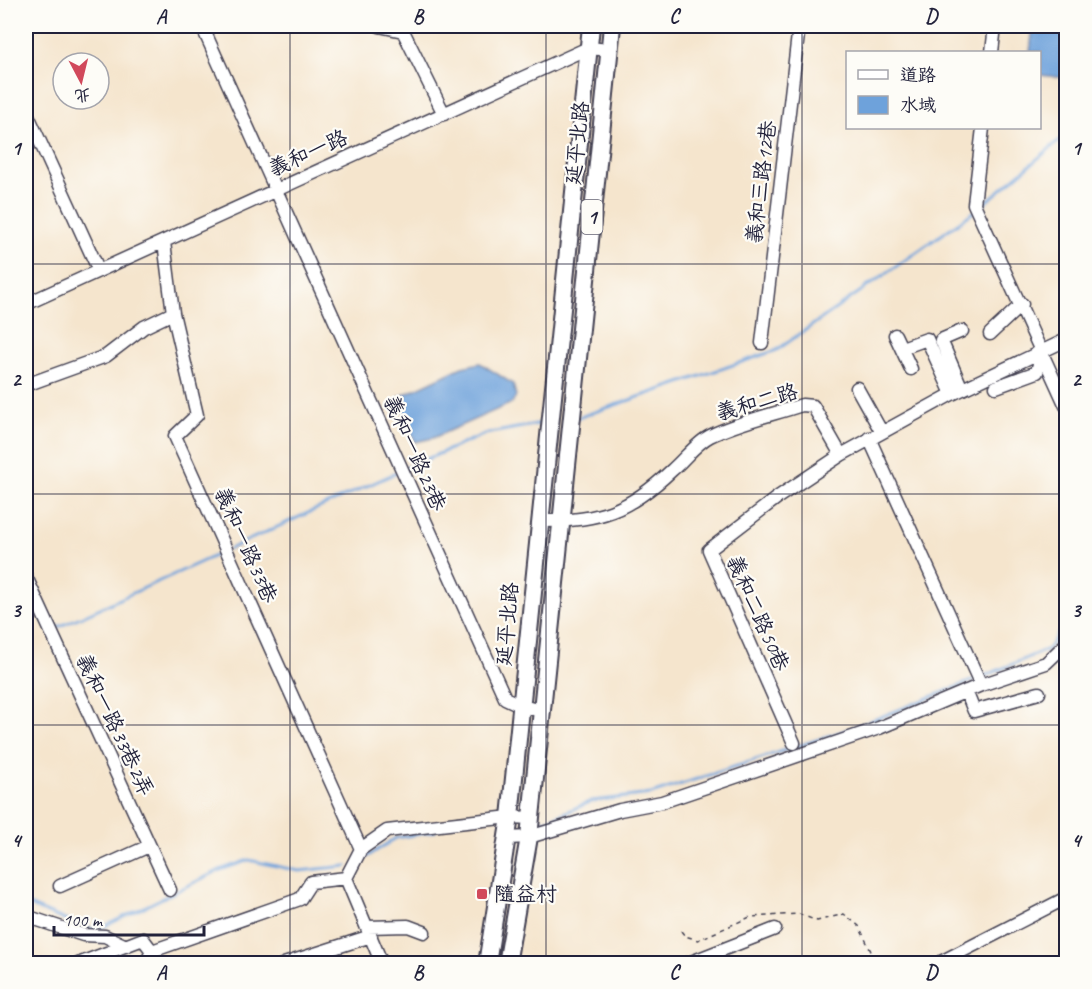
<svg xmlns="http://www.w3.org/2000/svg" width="1092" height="989" viewBox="0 0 1092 989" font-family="Caveat,'LXGW WenKai TC',sans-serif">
  <rect width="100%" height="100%" fill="#fdfcf7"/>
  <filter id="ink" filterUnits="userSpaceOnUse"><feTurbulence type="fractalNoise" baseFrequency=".0167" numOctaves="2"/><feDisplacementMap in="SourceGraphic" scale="12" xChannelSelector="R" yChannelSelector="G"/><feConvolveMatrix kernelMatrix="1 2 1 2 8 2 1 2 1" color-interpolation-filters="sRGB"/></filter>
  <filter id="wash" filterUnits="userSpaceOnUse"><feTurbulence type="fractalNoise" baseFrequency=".008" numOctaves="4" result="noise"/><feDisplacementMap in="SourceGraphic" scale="24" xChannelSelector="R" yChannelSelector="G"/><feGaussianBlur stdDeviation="1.35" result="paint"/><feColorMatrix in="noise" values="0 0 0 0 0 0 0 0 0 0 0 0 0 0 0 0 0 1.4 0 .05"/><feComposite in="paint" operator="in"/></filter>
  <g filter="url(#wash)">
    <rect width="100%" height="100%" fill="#f5e5cd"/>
    <path fill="#6ea2db" stroke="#48628b" stroke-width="1.5" d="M1033 26H1066V78L1040 75V52H1030Z
      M480 363 513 384 516 396 512 403 433 438 415 442 399 397 462 367Z"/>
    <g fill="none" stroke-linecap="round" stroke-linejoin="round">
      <path stroke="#6ea2db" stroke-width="3" d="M980 207 1066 135
        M577 418 777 350 975 211
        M406 468 485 434 544 423
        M229 549 400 471
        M54 629 223 552
        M980 678 1048 649 1066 622
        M537 821 548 820 592 801 651 794 853 728 974 680
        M359 862 396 838 435 831
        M26 904 84 928 99 929 220 870 249 860 299 871 347 866"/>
    </g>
  </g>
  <g filter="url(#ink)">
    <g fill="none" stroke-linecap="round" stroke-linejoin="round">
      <defs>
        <path id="minor" d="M202 26 505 698 522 706 541 711
          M379 26 403 31 444 114
          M992 52 995 26
          M26 111 99 271
          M983 128 974 204 1066 406
          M164 242 173 313 197 415 175 436 361 849 346 878 382 964
          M26 304 588 48 610 50
          M990 334 1022 304
          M895 335 911 369
          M762 343 799 26
          M902 348 927 339 952 394
          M26 385 106 356 144 327 173 313
          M996 387 1037 372 1042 352
          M857 388 881 431
          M962 389 941 340 962 331
          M869 438 981 685
          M539 521C599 522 629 511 672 470 684 460 696 443 710 436 738 422 772 415 802 405L813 406 841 455 952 394 1066 340
          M26 577 170 890
          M966 691 974 711 1039 693
          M794 743 709 550 778 497 841 455
          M508 838 529 837 620 810 662 802 879 728 981 685 1046 663 1066 644
          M361 849 387 831 510 817 531 818
          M60 886 149 846
          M26 916 83 935 105 936 126 946
          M367 927 408 926 424 932
          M78 964 143 939 152 951 300 899 311 882 346 878
          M146 964 152 951
          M284 964 371 936
          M686 964 775 929
          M937 964 1066 898"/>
        <path id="major" d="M487 964 510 817 591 26
          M507 964 529 837 612 26"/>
      </defs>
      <use href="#minor" stroke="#423f51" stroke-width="15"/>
      <use href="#major" stroke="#423f51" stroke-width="20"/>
      <path stroke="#423f51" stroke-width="1.5" stroke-dasharray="4.5 4.5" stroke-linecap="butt" d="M681 931 685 936 698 940 750 917 799 914 817 921 844 914 859 926 877 964"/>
      <use href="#minor" stroke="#fff" stroke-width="12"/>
      <use href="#major" stroke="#fff" stroke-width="16"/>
    </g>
  </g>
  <path fill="none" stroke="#22223b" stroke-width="1.5" stroke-opacity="0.55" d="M290 26V964M546 26V964M802 26V964M26 264H1066M26 494H1066M26 725H1066"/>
  <rect fill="#d1495b" stroke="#fdfcf7" stroke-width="2" x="476" y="888" width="12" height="12" rx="3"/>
  <g text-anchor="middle" stroke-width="4.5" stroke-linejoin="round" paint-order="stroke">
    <rect fill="#fdfcf7" stroke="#646373" stroke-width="1.5" x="581.5" y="200" width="21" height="34" rx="4.5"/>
    <g font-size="20" font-weight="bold" fill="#22223b">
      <text x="592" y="224">1</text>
    </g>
    <g font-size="21" fill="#22223b" stroke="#fdfcf7">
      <text transform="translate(577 143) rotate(-84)" y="7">延平北路</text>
      <text transform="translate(308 153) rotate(-24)" y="7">義和一路</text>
      <text transform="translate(761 182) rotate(-83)" y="7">義和三路12巷</text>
      <text transform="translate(757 402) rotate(-16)" y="7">義和二路</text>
      <text transform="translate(415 453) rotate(66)" y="7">義和一路23巷</text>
      <text transform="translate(246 545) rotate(66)" y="7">義和一路33巷</text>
      <text transform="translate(758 613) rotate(66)" y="7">義和二路50巷</text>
      <text transform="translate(507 624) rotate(-85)" y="7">延平北路</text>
      <text transform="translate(115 725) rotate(65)" y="7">義和一路33巷2弄</text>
    </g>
    <g font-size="21" fill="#22223b" stroke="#fdfcf7" text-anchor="start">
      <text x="494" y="901">隨益村</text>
    </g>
  </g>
  <rect width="1092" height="989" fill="none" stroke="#fdfcf7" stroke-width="66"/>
  <rect x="846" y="51" width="195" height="78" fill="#fdfcf7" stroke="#a5a5ac" stroke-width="1.5"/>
  <rect x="858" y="70" width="30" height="9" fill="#ffffff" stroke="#a5a5ac" stroke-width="1.5"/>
  <text x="900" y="81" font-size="18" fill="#22223b">道路</text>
  <rect x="858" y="96" width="30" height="18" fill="#6ea2db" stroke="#a5a5ac" stroke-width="1.5"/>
  <text x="900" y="111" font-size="18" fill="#22223b">水域</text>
  <g transform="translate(81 81) rotate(173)"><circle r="28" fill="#fdfcf7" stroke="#a5a5ac" stroke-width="1.5"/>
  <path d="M0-4.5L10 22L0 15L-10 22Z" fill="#d1495b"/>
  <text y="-9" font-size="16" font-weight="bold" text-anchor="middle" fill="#22223b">北</text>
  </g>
  <path d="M54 926v9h150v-9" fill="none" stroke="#22223b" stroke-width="3"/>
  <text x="63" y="926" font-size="18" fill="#22223b" stroke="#fdfcf7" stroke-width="4.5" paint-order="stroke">100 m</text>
  <rect x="33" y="33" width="1026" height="923" fill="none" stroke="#22223b" stroke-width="2"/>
  <g font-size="20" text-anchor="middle" font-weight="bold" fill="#22223b">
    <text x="161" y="23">A</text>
    <text x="418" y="23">B</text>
    <text x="674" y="23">C</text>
    <text x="931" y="23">D</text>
    <text x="16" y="155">1</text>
    <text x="1076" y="155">1</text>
    <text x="16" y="386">2</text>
    <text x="1076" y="386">2</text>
    <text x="16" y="617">3</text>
    <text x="1076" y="617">3</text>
    <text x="16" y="847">4</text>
    <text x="1076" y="847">4</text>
    <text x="161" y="979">A</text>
    <text x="418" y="979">B</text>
    <text x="674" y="979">C</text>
    <text x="931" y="979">D</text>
  </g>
</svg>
